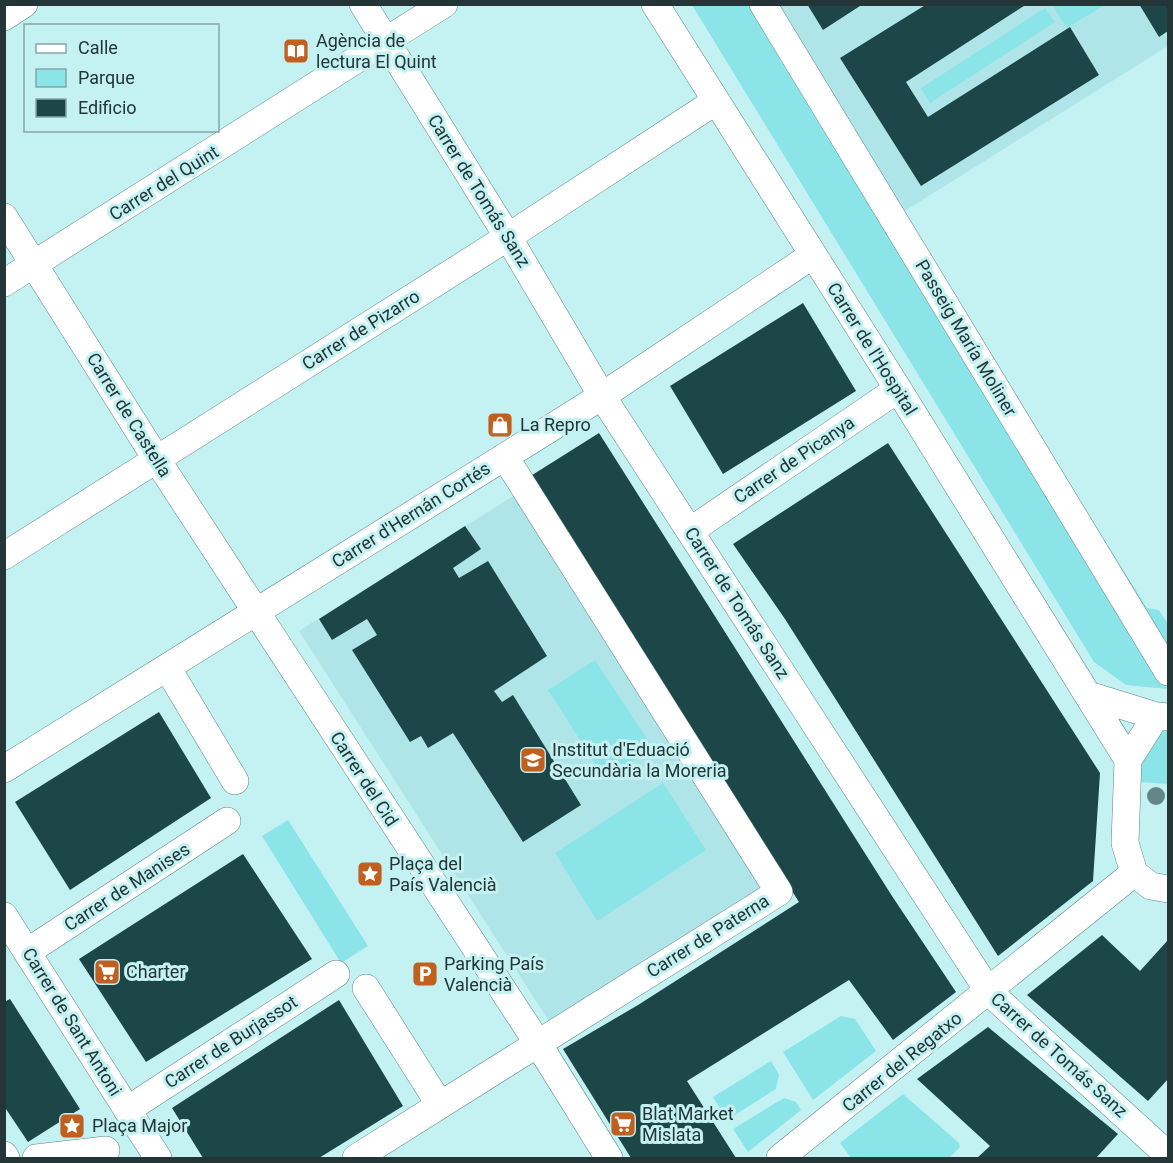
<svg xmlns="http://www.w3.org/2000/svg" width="1173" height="1163" viewBox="0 0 1173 1163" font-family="Roboto,sans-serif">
  <rect width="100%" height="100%" fill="#c4f2f3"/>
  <path fill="#afe5e8" d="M769 5H1168V46L900 214Z
    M518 493 764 890 550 1023 299 631Z"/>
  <path fill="#8be4e8" d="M692 5H769L1147 608 1159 610 1168 624V689L1126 685 1094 662Z
    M1052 5H1104L1067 28Z
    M1045 8 1055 22 930 103 921 88Z
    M595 660 653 748 605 779 548 690Z
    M1168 729V784L1139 782 1141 757 1162 732Z
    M663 783 706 850 597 921 555 853Z
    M288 820 368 946 341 963 262 836Z
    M841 1016 855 1019 876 1051 813 1100 783 1052Z
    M771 1061 779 1075 776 1089 727 1120 713 1097Z
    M903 1094 959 1143 960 1147 949 1158H851L840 1143Z
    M784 1098 796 1102 801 1110 748 1152 733 1129Z"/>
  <path fill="#1c4648" d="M807 4H863L823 30Z
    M927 4H1027L906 82 928 117 1070 27 1099 75 921 186 840 58Z
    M1139 4H1168V31L1159 37Z
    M803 303 856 391 723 474 670 386Z
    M599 433 892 896 956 992 893 1040 849 980 687 1081 736 1158H631L563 1049 638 1005 799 902 529 477Z
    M888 443 1100 773 1093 881 998 956 785 619 733 544Z
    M465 526 481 549 453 568 459 578 488 561 547 656 494 691 502 702 513 695 581 805 523 842 453 733 428 748 421 736 410 742 352 650 377 635 367 619 332 640 319 619Z
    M159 712 211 798 70 890 15 802Z
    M243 854 312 959 146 1062 79 959Z
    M1102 935 1140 971 1168 940V1079L1148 1101 1027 995Z
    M10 999 80 1109 28 1142 4 1106V1002Z
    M339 1000 403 1106 319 1158H203L172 1108Z
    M988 1027 1118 1134 1096 1158H977L990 1146 917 1079Z"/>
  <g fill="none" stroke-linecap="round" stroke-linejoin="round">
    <defs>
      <path id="minor" d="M363 4 508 237 602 396 989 992 1168 1155
        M655 4 898 389 1128 760
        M763 4 1168 672
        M4 17 24 4
        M4 217 157 460 537 1042 609 1158
        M4 283 444 4
        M690 531 898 389
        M4 556 508 237 716 101
        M168 669 235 781
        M1088 695 1156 716
        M1168 717 1156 716 1128 760 1125 843 1134 873 1151 886 1168 889
        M4 769 602 396 813 255
        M4 916 158 1158
        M27 952 227 821
        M366 988 440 1105
        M127 1110 336 974
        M4 1155 6 1158
        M36 1158 106 1150
        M356 1158 779 892 505 457
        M780 1158 1134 873"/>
    </defs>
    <use href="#minor" stroke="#5c8788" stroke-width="28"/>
    <use href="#minor" stroke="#fff" stroke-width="27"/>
  </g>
  <circle fill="#658688" cx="1156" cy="796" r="9"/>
  <defs>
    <symbol id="library-square" viewBox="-11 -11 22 22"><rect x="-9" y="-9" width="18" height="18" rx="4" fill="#c05f1e" stroke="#c4f2f3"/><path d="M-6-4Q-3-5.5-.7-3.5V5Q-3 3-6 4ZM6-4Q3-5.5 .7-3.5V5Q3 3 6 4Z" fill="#fff"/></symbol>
    <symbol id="shop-square" viewBox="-11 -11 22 22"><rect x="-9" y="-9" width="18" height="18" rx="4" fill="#c05f1e" stroke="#c4f2f3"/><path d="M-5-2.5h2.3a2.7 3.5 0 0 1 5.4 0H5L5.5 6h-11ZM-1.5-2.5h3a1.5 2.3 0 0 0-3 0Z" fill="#fff"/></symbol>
    <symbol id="school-square" viewBox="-11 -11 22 22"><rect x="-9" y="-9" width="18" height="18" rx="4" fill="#c05f1e" stroke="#c4f2f3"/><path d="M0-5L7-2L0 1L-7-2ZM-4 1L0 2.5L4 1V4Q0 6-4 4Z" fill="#fff"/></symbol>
    <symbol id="sight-square" viewBox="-11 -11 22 22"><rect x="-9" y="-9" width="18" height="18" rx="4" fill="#c05f1e" stroke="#c4f2f3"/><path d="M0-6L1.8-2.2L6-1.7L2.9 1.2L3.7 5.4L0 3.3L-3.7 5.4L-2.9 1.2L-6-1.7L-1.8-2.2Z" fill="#fff"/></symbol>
    <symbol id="supermarket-square" viewBox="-11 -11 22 22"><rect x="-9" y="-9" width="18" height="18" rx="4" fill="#c05f1e" stroke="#c4f2f3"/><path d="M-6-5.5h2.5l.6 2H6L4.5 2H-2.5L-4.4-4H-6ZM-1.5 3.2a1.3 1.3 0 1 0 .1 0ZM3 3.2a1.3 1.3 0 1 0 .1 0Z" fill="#fff"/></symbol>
    <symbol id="parking-square" viewBox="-11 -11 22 22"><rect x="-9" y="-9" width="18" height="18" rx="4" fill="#c05f1e" stroke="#c4f2f3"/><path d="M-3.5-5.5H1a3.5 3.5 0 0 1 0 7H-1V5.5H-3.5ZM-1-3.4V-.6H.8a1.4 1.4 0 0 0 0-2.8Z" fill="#fff"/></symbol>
  </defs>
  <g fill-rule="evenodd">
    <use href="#library-square" x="281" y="36" width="30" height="30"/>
    <use href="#shop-square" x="485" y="410" width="30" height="30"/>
    <use href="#school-square" x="518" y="745" width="30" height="30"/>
    <use href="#sight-square" x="355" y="859" width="30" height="30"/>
    <use href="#supermarket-square" x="92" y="957" width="30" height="30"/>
    <use href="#parking-square" x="410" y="959" width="30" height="30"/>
    <use href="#supermarket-square" x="608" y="1109" width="30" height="30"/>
    <use href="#sight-square" x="57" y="1111" width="30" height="30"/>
  </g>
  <g text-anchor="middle" stroke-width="6" stroke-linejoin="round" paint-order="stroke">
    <g font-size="18" fill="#233536" stroke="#c4f2f3" text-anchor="start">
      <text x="316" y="47">Agència de<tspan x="316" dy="21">lectura El Quint</tspan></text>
      <text x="520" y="431">La Repro</text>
      <text x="552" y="756">Institut d'Eduació<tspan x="552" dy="21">Secundària la Moreria</tspan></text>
      <text x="389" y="870">Plaça del<tspan x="389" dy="21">País Valencià</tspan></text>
      <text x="444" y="970">Parking País<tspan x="444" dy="21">Valencià</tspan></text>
      <text x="126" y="978">Charter</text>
      <text x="642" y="1120">Blat Market<tspan x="642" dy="21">Mislata</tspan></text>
      <text x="92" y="1132">Plaça Major</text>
    </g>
    <g font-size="18" fill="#233536" stroke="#c4f2f3">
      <text transform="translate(164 183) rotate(-32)" y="6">Carrer del Quint</text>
      <text transform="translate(479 191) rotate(58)" y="6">Carrer de Tomás Sanz</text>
      <text transform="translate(361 330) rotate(-32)" y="6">Carrer de Pizarro</text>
      <text transform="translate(966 338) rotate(59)" y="6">Passeig María Moliner</text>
      <text transform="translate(872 349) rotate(58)" y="6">Carrer de l'Hospital</text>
      <text transform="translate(129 415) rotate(58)" y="6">Carrer de Castella</text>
      <text transform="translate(794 460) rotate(-34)" y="6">Carrer de Picanya</text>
      <text transform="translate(411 515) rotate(-32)" y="6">Carrer d'Hernán Cortés</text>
      <text transform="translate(737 603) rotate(57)" y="6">Carrer de Tomás Sanz</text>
      <text transform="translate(364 779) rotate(57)" y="6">Carrer del Cid</text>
      <text transform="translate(127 887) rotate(-33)" y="6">Carrer de Manises</text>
      <text transform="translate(708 936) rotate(-32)" y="6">Carrer de Paterna</text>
      <text transform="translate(72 1022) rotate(58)" y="6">Carrer de Sant Antoni</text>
      <text transform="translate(231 1042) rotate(-33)" y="6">Carrer de Burjassot</text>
      <text transform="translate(1059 1055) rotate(42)" y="6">Carrer de Tomás Sanz</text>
      <text transform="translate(902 1062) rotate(-39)" y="6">Carrer del Regatxo</text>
    </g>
  </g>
  <rect width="1173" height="1163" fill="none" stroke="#233536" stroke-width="12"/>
  <rect x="24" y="24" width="195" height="108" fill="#c4f2f3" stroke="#84a6a7" stroke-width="1.5"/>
  <rect x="36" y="44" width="30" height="9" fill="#ffffff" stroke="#84a6a7" stroke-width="1.5"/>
  <text x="78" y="54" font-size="18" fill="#233536">Calle</text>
  <rect x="36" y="69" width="30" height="18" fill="#8be4e8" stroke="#84a6a7" stroke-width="1.5"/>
  <text x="78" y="84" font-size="18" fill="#233536">Parque</text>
  <rect x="36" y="99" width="30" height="18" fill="#1c4648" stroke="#84a6a7" stroke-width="1.5"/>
  <text x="78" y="114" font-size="18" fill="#233536">Edificio</text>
</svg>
